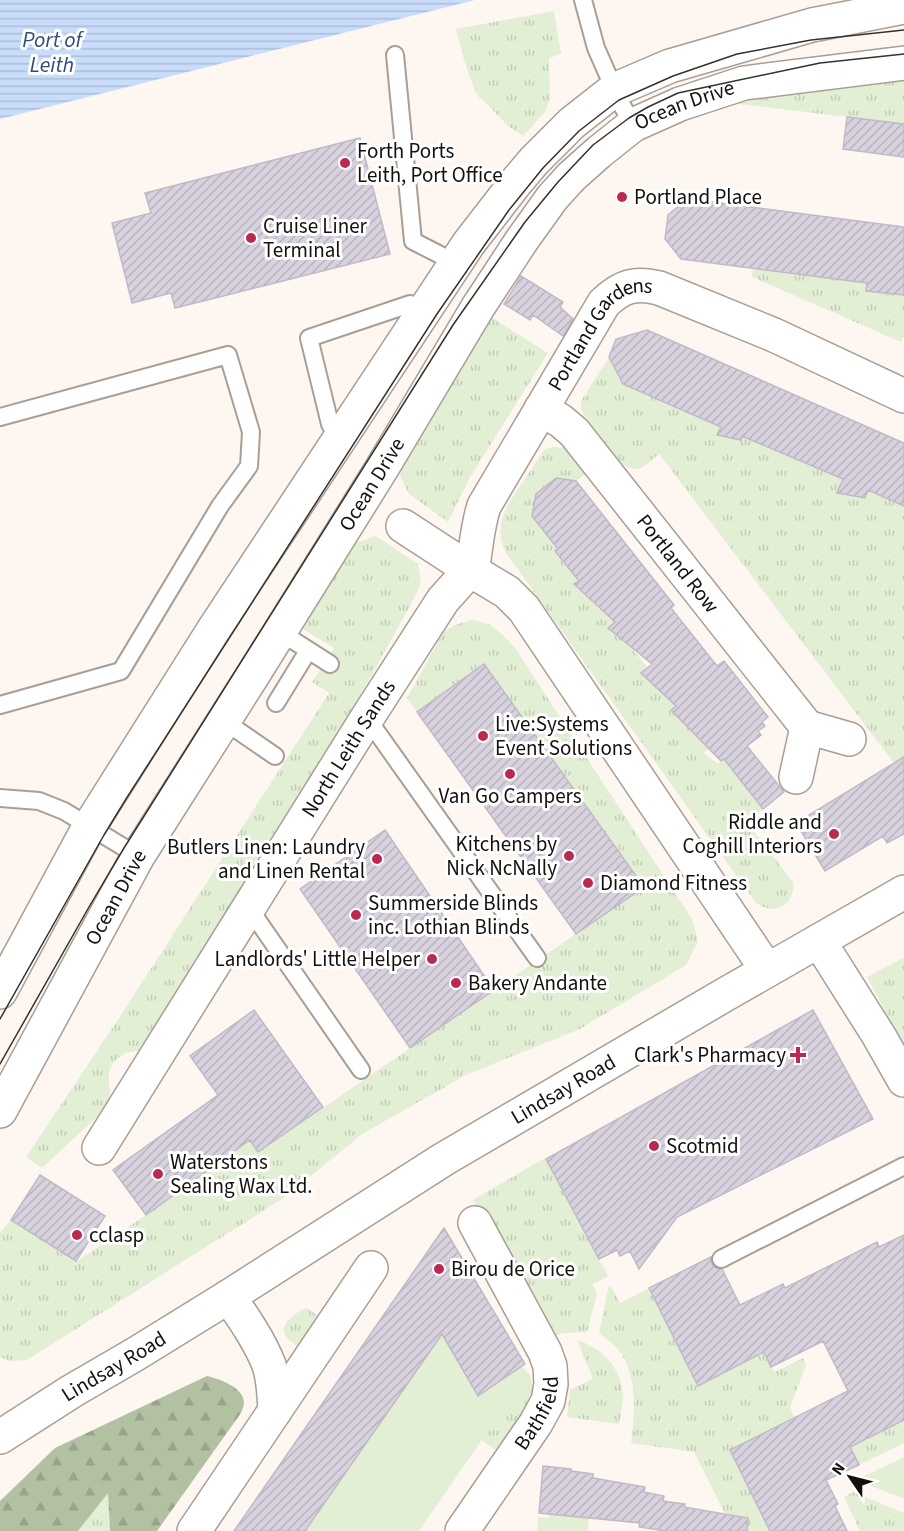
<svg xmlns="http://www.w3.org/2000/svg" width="904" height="1531" viewBox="0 0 904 1531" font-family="'Source Sans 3',sans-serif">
  <defs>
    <pattern id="grass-tufts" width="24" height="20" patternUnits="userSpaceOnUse" patternTransform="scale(1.5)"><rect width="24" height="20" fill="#e2efd5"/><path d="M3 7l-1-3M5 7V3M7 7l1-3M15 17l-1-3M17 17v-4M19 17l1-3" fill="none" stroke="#c1ccb6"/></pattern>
    <pattern id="forest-firs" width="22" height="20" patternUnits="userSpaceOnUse" patternTransform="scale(1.5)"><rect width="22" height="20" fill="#b2c1a2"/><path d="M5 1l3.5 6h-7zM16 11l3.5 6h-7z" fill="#98a58a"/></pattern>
    <pattern id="water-rules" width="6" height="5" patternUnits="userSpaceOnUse" patternTransform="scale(1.5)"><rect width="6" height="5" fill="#c9ddfb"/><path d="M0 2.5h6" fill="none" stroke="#acbdd6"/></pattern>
    <pattern id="building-hatch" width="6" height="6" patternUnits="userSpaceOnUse" patternTransform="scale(1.5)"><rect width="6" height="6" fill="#d8d2df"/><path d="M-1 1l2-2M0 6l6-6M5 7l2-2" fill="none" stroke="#b8b3be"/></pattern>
  </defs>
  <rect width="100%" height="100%" fill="#fef7f1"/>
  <path fill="url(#grass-tufts)" d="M554 11 561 54 549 58 550 99 545 112 523 136 508 126 475 92 464 60 456 29Z
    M904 56V124L731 103Z
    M753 268 867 283V291L904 295V335L901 342 752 277Z
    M488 315 548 353 470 477 448 522 409 494 400 476 405 448Z
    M609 357 623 384 721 427 717 435 741 440 742 436 843 479 837 493 865 498 868 490 904 506V756L894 763 659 454C646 464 640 476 622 464L584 415 581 410V401Z
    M552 447 567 448 588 472 576 481 555 478 536 494 532 516 558 549 556 552 579 581 575 584 591 597 602 611 605 609 616 622 609 628 626 643 627 642 647 667 641 673 657 688 661 685 713 745 704 753 718 764 724 759 763 809 747 823 793 882C795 904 776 917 756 903L506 553C493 527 505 508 520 486 528 474 536 462 544 450Z
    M376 536 418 564 421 583 411 604 361 694 142 1051C128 1050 112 1057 109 1073 108 1082 111 1094 112 1103L42 1168 26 1157 119 1018 329 693 312 682 334 648 303 629 355 543Z
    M473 620 489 624 502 634 515 648 692 919 698 941 686 965 580 1029 466 1075 364 1133 282 1199 27 1360 10 1361 0 1357V1232L11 1220 77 1261 146 1215 250 1141 259 1152 644 887 484 664 417 712 407 698 444 631C454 625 462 622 473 620Z
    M903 958 904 961V1046L867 977Z
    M545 1158 608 1276 592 1284 597 1294 587 1332 563 1333 545 1339 473 1200Z
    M611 1286 620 1303 649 1288 698 1385 747 1361 760 1345 774 1372 803 1358 806 1365 790 1408 795 1418 730 1450 770 1531H734L694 1452 631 1443C635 1412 638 1373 617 1348 611 1342 605 1338 599 1333L608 1288Z
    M306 1308 311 1310 320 1318 299 1347C272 1332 285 1318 306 1308Z
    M577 1340C604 1349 624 1370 623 1401 622 1408 620 1417 619 1424L567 1417 570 1390 593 1378Z
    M528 1373 531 1378 534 1400 503 1455 481 1440Z
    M904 1420V1443L859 1465 845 1436Z
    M108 1492 110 1531H78Z
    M853 1492 904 1513V1531H860L844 1497Z"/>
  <path fill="url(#forest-firs)" d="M207 1376C219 1379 244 1387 244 1403 244 1406 242 1409 241 1413L157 1531H110L108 1493 78 1531H0V1501L55 1448Z"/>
  <path fill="#e2efd5" d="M441 1328 446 1341 478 1396 521 1366 528 1373 419 1531H305L433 1346Z
    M904 1457V1499L856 1480Z
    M589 1511 588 1531H537L538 1517 549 1518 550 1512Z"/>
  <path fill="url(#water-rules)" d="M0 0H475L0 119Z"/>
  <path fill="url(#building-hatch)" stroke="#c0bac6" stroke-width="1.5" d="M847 117 904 124V157L843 149Z
    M360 138 390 254 175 308 171 293 132 303 112 223 151 213 145 193Z
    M688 199 904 227V295L866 291 867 283 681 259 665 239 668 215Z
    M521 276 563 302 560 307 573 319 563 336 533 315 530 320 504 304Z
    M647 330 904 443V506L868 490 865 498 837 493 843 479 742 436 741 440 717 435 721 427 623 384 609 357 616 339Z
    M556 478 576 481 674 605 671 608 717 666 724 661 768 717 762 722 765 726 758 731 761 735 747 746 784 792 763 809 724 759 721 761 671 710 676 706 641 673 652 664 608 628 615 622 574 584 579 581 555 551 558 549 532 516 536 494Z
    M484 664 644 887 576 934 417 712Z
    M904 757V834L887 843 883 836 825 871 796 823Z
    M385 830 494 990 410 1048 300 889Z
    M254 1010 323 1107 258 1152 250 1140 146 1215 113 1170 218 1095 190 1056Z
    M813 1010 873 1119 677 1217 639 1269 630 1251 620 1256 617 1250 599 1259 546 1159Z
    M40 1175 105 1216 76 1261 11 1220Z
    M444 1228 525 1364 478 1396 442 1334 305 1531H234Z
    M904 1235V1420L850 1447 859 1465 826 1480 838 1504 835 1506 847 1531H770L730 1450 848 1391 823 1341 771 1367 764 1352 698 1386 649 1288 711 1257 712 1264 716 1268 722 1269 740 1305 783 1284 785 1288 877 1242 879 1247Z
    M543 1466 571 1469V1471L593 1474V1478L645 1487 644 1492 664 1496 663 1501 685 1504 684 1507 748 1518 747 1531H666L639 1527 640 1523 539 1513Z"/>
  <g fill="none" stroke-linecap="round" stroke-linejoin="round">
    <defs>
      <path id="service" d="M583 0 596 48 619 100 633 125
        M395 55 413 241 456 263
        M0 417 228 355 251 432 249 466 220 506 121 671 0 705
        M339 440 330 424 309 338 410 304 426 307
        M280 632 330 664
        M276 703 308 651
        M367 718 537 958
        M224 721 275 756
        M0 798 39 801 64 811 138 856
        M249 908 361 1070
        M721 1259 904 1166"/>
      <g id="minor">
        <path id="s1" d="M541 409 561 421 574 432 807 727 796 777"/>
        <path d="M403 526 472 571 507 592 524 609 767 970"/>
        <path id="s2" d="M472 571C476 550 477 527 484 506L604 303C622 286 635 282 659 288L774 335 904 396"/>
        <path d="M807 727 849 739"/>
        <path d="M819 941 879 1036 904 1080"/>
        <path d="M0 992 89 827 214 629 469 243 517 181 534 161 572 123 614 90 670 66 812 25 904 7"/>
        <path id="s3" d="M0 1111 138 856 251 678 382 468 478 307 522 240 552 198 571 177 599 152 633 125 680 104 744 83 904 63"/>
        <path id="s4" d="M99 1148 367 718 443 600 461 580 472 571"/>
        <path d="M228 1297C242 1314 261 1344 269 1365 274 1380 274 1396 275 1411"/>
        <path d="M194 1531 371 1268"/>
        <path id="s5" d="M462 1531 536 1423 548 1401 551 1384 550 1366 545 1352 475 1223"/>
      </g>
      <g id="primary">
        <path id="s6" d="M0 1437 72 1391 134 1355 228 1297 444 1159 726 994 904 892"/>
      </g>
    </defs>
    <use href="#service" stroke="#a99e95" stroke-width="20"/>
    <use href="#minor" stroke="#a99e95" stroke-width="36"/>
    <use href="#primary" stroke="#a99e95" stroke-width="36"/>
    <use href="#service" stroke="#fff" stroke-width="16"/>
    <use href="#minor" stroke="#fff" stroke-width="33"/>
    <use href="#primary" stroke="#fff" stroke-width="33"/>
    <path stroke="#35312d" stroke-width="1.5" d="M0 1019 104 835 126 799 437 314 509 210 543 168 579 131 619 100 673 76 737 54 811 40 904 30
      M0 1064 89 907 124 848 453 325 525 222 558 182 593 145 629 118 648 107 678 93 820 63 904 54"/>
  </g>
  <g fill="#b92950" stroke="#fff" stroke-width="2">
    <circle cx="345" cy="163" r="6"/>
    <circle cx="622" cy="197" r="6"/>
    <circle cx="251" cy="238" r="6"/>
    <circle cx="483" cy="736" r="6"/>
    <circle cx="510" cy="774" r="6"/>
    <circle cx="834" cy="834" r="6"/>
    <circle cx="569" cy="856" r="6"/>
    <circle cx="377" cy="859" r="6"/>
    <circle cx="588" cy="883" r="6"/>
    <circle cx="356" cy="915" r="6"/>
    <circle cx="432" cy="959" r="6"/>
    <circle cx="456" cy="983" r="6"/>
    <path d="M795 1046h6v6h6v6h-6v6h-6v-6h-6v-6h6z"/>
    <circle cx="654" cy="1146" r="6"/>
    <circle cx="158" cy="1174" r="6"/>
    <circle cx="77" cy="1235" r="6"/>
    <circle cx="439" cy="1269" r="6"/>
  </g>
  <g text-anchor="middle" stroke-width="6" stroke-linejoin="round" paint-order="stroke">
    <g font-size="21" fill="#14100d" stroke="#fff">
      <text dy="7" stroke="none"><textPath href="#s3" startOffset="1232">Ocean Drive</textPath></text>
      <text dy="7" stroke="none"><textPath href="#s2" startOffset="279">Portland Gardens</textPath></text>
      <text dy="7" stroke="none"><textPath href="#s3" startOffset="729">Ocean Drive</textPath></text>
      <text dy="7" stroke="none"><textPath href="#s1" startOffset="208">Portland Row</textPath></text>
      <text dy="7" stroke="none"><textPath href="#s4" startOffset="471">North Leith Sands</textPath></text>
      <text dy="7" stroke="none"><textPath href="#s3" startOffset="243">Ocean Drive</textPath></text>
      <text dy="7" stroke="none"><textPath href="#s6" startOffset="662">Lindsay Road</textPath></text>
      <text dy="7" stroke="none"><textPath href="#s6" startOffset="134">Lindsay Road</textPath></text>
      <text dy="7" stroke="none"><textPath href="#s5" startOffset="141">Bathfield</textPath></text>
    </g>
    <g font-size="21" fill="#14100d" stroke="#fff" text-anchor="start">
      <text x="357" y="158">Forth Ports<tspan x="357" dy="24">Leith, Port Office</tspan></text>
      <text x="634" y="204">Portland Place</text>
      <text x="263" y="233">Cruise Liner<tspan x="263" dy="24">Terminal</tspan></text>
      <text x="495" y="731">Live:Systems<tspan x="495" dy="24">Event Solutions</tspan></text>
      <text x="510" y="803" text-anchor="middle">Van Go Campers</text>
      <text x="822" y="829" text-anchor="end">Riddle and<tspan x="822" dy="24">Coghill Interiors</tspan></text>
      <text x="557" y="851" text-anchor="end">Kitchens by<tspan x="557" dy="24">Nick NcNally</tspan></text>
      <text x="365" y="854" text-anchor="end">Butlers Linen: Laundry<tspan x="365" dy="24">and Linen Rental</tspan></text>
      <text x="600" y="890">Diamond Fitness</text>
      <text x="368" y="910">Summerside Blinds<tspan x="368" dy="24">inc. Lothian Blinds</tspan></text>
      <text x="420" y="966" text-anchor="end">Landlords' Little Helper</text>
      <text x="468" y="990">Bakery Andante</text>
      <text x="786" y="1062" text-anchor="end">Clark's Pharmacy</text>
      <text x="666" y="1153">Scotmid</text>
      <text x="170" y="1169">Waterstons<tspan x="170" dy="24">Sealing Wax Ltd.</tspan></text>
      <text x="89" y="1242">cclasp</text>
      <text x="451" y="1276">Birou de Orice</text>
    </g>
    <g font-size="22" font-style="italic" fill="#314c75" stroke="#fff">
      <text x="52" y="47">Port of<tspan x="52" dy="25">Leith</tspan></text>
    </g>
  </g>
  <g transform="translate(850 1477) rotate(305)" stroke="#ffffff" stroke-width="4.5" paint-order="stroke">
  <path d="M0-4.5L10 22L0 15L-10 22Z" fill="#14100d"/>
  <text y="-9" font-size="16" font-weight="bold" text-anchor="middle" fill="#14100d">N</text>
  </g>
</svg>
